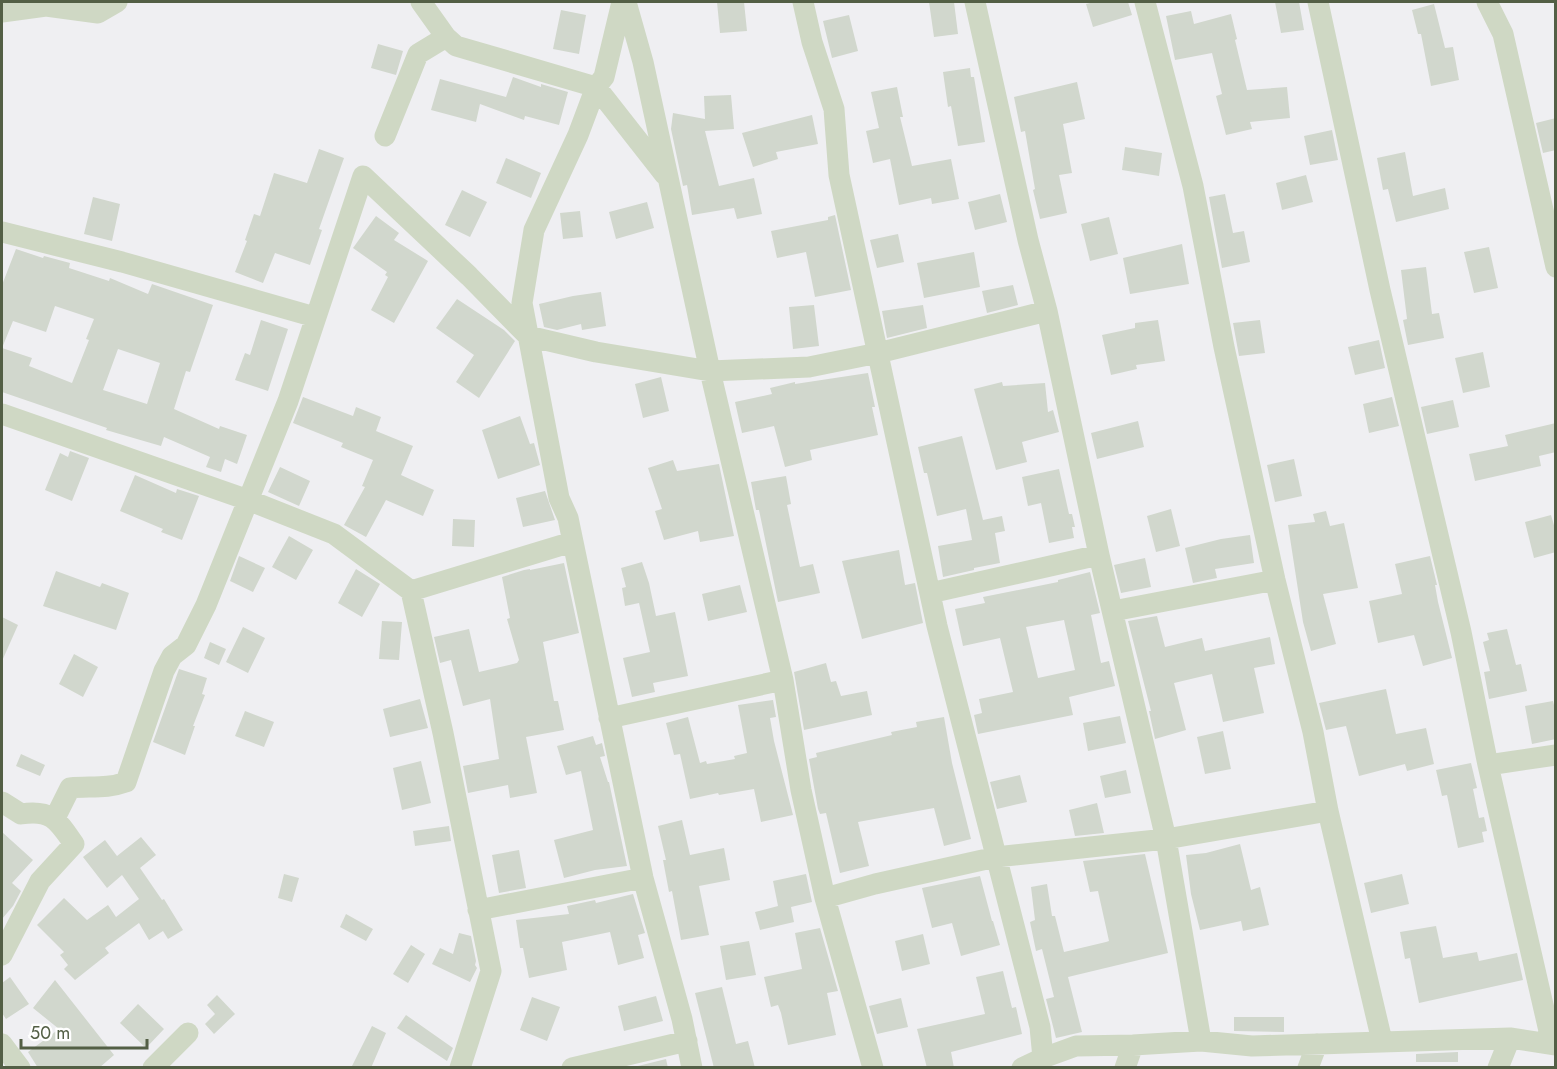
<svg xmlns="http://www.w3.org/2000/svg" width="1557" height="1069" viewBox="0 0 1557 1069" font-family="Jost,sans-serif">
  <rect width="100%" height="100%" fill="#efeff2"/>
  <path fill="#d1d7cd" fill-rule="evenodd" d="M717 2H744L747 31 720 33Z
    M929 2H954L958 34 934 37Z
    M1094 2H1128L1132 15 1093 27 1086 4Z
    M1275 2H1299L1304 30 1281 33Z
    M1434 4 1445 48 1453 47 1459 80 1431 86 1421 34H1418L1412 10Z
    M561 10 586 15 579 54 553 49Z
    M1191 11 1194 24 1231 14 1237 39 1235 40 1247 90 1287 87 1290 118 1250 122 1252 129 1226 135 1216 96 1222 94 1212 53 1175 60 1166 16Z
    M849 15 858 51 832 58 823 21Z
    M378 44 403 51 396 75 371 68Z
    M970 68 971 77H974L985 142 958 146 951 106 948 107 943 72Z
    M513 77 541 87V84L568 92 559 125 525 116 524 120 480 104 476 122 431 110 440 79 506 97Z
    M1077 82 1085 119 1063 124 1072 173 1059 175 1067 213 1040 219 1033 190 1035 189 1025 131 1021 132 1014 97Z
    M897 87 903 117H900L912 166 951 159 959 199 932 204 931 198 899 205 890 159 873 163 866 131 879 128 871 92Z
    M731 95 734 129 705 131 719 186 754 178 762 214 737 219 734 208 692 215 687 185 683 186 671 129 673 113 705 119 704 96Z
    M812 115 818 144 776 152 778 159 753 167 742 133Z
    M1556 118V150L1543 153 1536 123Z
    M1332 130 1338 160 1310 165 1304 136Z
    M1125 147 1162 153 1159 176 1122 170Z
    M319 149 344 158 319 229 322 230 310 265 275 253 263 283 235 272 247 241 245 240 254 214 260 216 274 173 307 183Z
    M1405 152 1413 196 1445 188 1449 209 1396 222 1388 189 1383 190 1377 158Z
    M506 158 541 173 531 198 496 183Z
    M1306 175 1313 202 1282 210 1276 183Z
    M462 190 487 202 470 237 445 225Z
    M1000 194 1007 222 975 230 968 202Z
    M1225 194 1233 233 1244 231 1250 262 1222 268 1209 197Z
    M93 197 120 204 112 241 84 234Z
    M647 202 654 228 616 239 609 212Z
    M580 211 583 237 563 239 560 213Z
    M835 215 851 290 815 297 806 252 777 258 771 231 828 220V217Z
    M376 216 399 233 394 240 428 261 394 323 371 310 388 277 385 275 387 272 353 248Z
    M1109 217 1118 254 1090 261 1081 224Z
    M898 234 904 262 877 268 870 240Z
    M1182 244 1189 284 1130 294 1123 258Z
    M1489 247 1498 288 1474 293 1464 252Z
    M16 249 43 258 44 256 70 263 69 268 109 281 110 278 148 294 152 284 213 305 190 372 186 371 174 409 219 429 220 426 247 435 237 464 225 459 221 472 206 467 210 457 164 437 161 446 106 430 107 428 2 392V348L32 358 29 366 72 383 89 340 86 339 94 319 55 306 46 332 13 321 2 348V285ZM118 349 160 363 147 404 103 390Z
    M974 252 980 287 924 298 917 263Z
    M1426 267 1432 314 1439 313 1444 338 1408 345 1403 320 1407 319 1401 270Z
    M1013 285 1018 305 987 313 982 291Z
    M601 292 606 326 582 330 581 324 557 330 544 327 539 304 573 296Z
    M457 299 504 330 515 341 479 398 456 382 474 355 436 328Z
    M814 305 819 346 793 349 789 307Z
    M923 305 927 328 887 338 882 311Z
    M261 320 288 329 268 391 235 380 245 353 250 355Z
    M1158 320 1165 361 1136 365 1137 369 1111 375 1102 335 1135 328V323Z
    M1260 320 1265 353 1239 356 1233 323Z
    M1379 340 1385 368 1355 375 1348 347Z
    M1483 352 1490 387 1463 393 1455 358Z
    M868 373 875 407H872L878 435 810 450 812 460 785 467 774 426 742 433 735 402 772 394 770 388 795 382V384Z
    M661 377 669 411 643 418 635 384Z
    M1002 382 1003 386 1045 383 1048 412 1053 410 1059 432 1022 442 1027 462 996 470 974 389Z
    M303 397 353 416 356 407 381 417 376 431 413 446 401 475 434 490 423 516 386 500 366 537 344 525 365 487 362 486 373 460 341 447 343 443 293 423Z
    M1392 397 1399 426 1369 433 1363 404Z
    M1453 400 1459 427 1427 434 1421 407Z
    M520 416 530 444 534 443 540 465 498 479 482 430Z
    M1138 421 1144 447 1097 459 1091 433Z
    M1556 423V452L1539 456 1541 466 1475 481 1469 454 1508 446 1505 435Z
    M962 436 983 520 1002 516 1005 531 995 533 1000 563 974 568V570L943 577 938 546 972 540 966 509 937 516 927 473H924L918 447Z
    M70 451 89 458 72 501 45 490 60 453 68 457Z
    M1294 459 1302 496 1275 502 1267 465Z
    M673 460 677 471 719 464 734 536 700 542 698 531 664 540 655 511 662 509 648 468Z
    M280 467 310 481 299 506 268 492Z
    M1059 469 1069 514H1072L1075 527H1072L1074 538 1049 543 1041 503 1028 506 1022 477Z
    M135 475 176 493 177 489 199 496 182 540 161 532 163 529 120 511Z
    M786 476 791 504 787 505 800 567 813 564 820 593 778 602 759 510H756L751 482Z
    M545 491 555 520 523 527 516 498Z
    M1171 509 1180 546 1156 552 1147 516Z
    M1326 511 1330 526 1344 523 1358 588 1323 594 1336 644 1311 651 1303 622 1288 525 1315 522 1313 514Z
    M1551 515 1556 532V552L1534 558 1525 522Z
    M453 519 475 520 474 547 452 546Z
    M1250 535 1254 563 1215 569 1217 578 1193 583 1185 548 1221 539Z
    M289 536 313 550 296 580 272 567Z
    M899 550 905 585 915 583 923 623 862 639 842 561Z
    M239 556 265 568 253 592 230 581Z
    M1430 556 1437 585H1435L1438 602 1452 658 1423 666 1414 635 1378 643 1369 601 1402 594 1395 564Z
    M1145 558 1151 587 1121 593 1114 565Z
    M642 562 649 583 656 616 675 612 688 676 653 683 655 692 632 697 623 658 650 652 639 603 625 606 622 588 626 587 621 568Z
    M564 563 579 633 543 642 554 701H558L564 730 526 737 537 793 510 798 508 785 468 793 463 766 499 759 490 699 463 706 451 660 440 663 434 637 469 629 479 672 517 663 519 660 507 619 510 618 502 577 524 570 530 569V570Z
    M356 569 380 584 362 617 338 603Z
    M56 571 100 587 102 583 129 593 116 630 43 606Z
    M1090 572 1100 613 1091 615 1101 663 1109 661 1115 686 1069 697 1073 715 978 734 974 715 982 713 979 699 1013 692 1000 638 963 646 955 609 985 603 983 597 1058 582V580ZM1064 620 1075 670 1038 678 1026 627Z
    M740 585 747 612 708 621 702 594Z
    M1157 616 1165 647 1202 638 1205 651 1270 637 1275 664 1254 668 1264 713 1223 722 1212 674 1174 683 1186 730 1155 739 1149 711H1151L1128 621Z
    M2 617 18 625 2 661Z
    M382 621 402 622 399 660 379 659Z
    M243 627 265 638 248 673 226 662Z
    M1507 629 1516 665 1521 664 1527 691 1489 699 1484 672 1490 671 1483 642 1489 640 1487 633Z
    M210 642 226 649 219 665 204 658Z
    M74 654 98 667 83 697 59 684Z
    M826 663 831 682 836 681 841 696 867 691 872 715 804 730 794 672Z
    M179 669 207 678 202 694 205 695 193 726H195L185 755 153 742Z
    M1386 689 1396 734 1426 728 1434 764 1407 771 1405 764 1359 776 1346 726 1326 730 1319 703Z
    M420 699 428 728 390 737 383 709Z
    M773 700 776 717 770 718 774 741 793 815 761 822 754 789 719 795 718 793 690 799 680 754 674 755 666 723 688 717 700 763 706 761 707 764 735 759 734 756 747 753 738 705Z
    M1553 701 1556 713V739L1532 744 1525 706Z
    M245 711 274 722 264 747 235 736Z
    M1120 716 1126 743 1088 751 1083 723Z
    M944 717 952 763 971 839 944 846 934 808 858 822 869 866 840 873 826 813 820 814 818 809 809 759 817 757 816 753 892 735 891 732 917 727 916 722Z
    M1223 731 1231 769 1205 774 1197 737Z
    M593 736 596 745 602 743 605 756 600 757 608 782H609L627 866 595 870 564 878 554 840 593 830 581 771 566 775 557 746Z
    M21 754 45 765 40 776 16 766Z
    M421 761 431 803 402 810 393 768Z
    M1471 763 1477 788 1473 789 1479 818 1484 817 1487 831 1482 832 1484 842 1458 848 1447 795 1442 796 1436 770Z
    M1126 770 1131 793 1105 798 1100 776Z
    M1020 775 1027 802 997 809 990 782Z
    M1097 803 1104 833 1075 836 1069 810Z
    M682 820 690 855 724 848 730 880 699 886 709 935 681 940 672 891 669 892 663 860H666L658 826Z
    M449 826 451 841 415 846 413 831Z
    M2 832 33 860 12 883 21 891 13 906 2 919Z
    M141 837 156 855 140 868 162 900 164 899 183 930 168 939 163 931 149 940 139 923 105 948 109 953 75 980 64 969 68 965 60 955 64 952 37 925 64 898 87 920 108 905 116 917 139 899 122 875 107 888 83 857 105 840 117 856Z
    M1240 844 1251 890 1260 887 1269 925 1243 931 1241 921 1200 930 1191 894 1186 855 1206 853Z
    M519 850 526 888 499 893 492 855Z
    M1145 854 1168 953 1068 977 1082 1032 1056 1038 1046 999 1054 997 1042 949 1036 951 1030 922 1035 920 1031 887 1047 884 1052 916H1055L1064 952 1106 942 1109 941 1098 891 1090 892 1083 861Z
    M284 874 299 878 292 902 278 898Z
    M806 874 812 902 791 907 794 922 760 930 755 912 778 906 773 881Z
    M1402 874 1409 904 1371 913 1364 883Z
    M980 876 992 921H993L1000 945 961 956 952 923 932 928 922 888Z
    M633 894 645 933 638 935 644 958 618 965 610 932 562 942 567 970 529 978 523 948H520L516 920 569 914 567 906 595 900 596 903Z
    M346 914 373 929 366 941 340 927Z
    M1436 926 1443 958 1477 952 1479 961 1517 953 1523 980 1419 1003 1410 958 1405 959 1400 932Z
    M820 928 838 991 827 993 836 1035 788 1045 781 1013 778 1005 771 1007 764 977 802 969 795 933Z
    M459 933 471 936 476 961 475 965 477 968 470 982 432 964 440 948 453 954Z
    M923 934 930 964 902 971 895 941Z
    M749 941 756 975 726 980 720 946Z
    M411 945 425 954 408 983 393 974Z
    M1003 971 1012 1008 1016 1007 1022 1034 951 1052 954 1068H927L917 1029 985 1014 976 977Z
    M10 977 29 1004 6 1019 2 1013V983Z
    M55 980 114 1055 99 1068H38L28 1052 59 1029 33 1008Z
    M722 987 736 1044 748 1041 755 1068H714L695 993Z
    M217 995 235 1014 214 1034 205 1024 215 1014 207 1005Z
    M656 996 663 1021 624 1031 618 1006Z
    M532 997 560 1007 547 1041 520 1030Z
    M901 998 908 1027 877 1034 869 1006Z
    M138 1004 164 1029 146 1048 120 1023Z
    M406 1015 453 1048 447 1061 397 1028Z
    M1234 1017H1284V1032L1234 1031Z
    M372 1026 386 1033 371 1068H351Z
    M1458 1052V1062H1416V1054Z
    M666 1059 668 1068H630Z"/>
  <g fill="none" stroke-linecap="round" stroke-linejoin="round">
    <path stroke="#cfd8c4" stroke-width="21" d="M421 2 446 37 456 46 596 87 665 175
      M622 2 604 77 596 87 578 135 534 230 522 303 559 498 568 518 643 878 682 1019 692 1068
      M626 2 643 62 710 371 783 680 801 790 825 898 873 1068
      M803 2 812 42 834 109 839 175 937 626 1040 1027 1043 1058
      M975 2 1028 240 1047 311 1099 555 1166 839 1201 1041
      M1145 2 1193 186 1224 347 1275 580 1313 732 1328 811 1382 1041
      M1318 2 1380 290 1461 632 1488 765 1552 1044
      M1487 2 1503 34 1556 267
      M2 12 46 6 98 13 117 2
      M385 136 418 54 446 37
      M2 232 122 262 315 317
      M2 414 248 500 334 534 411 591 572 542
      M411 591 443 733 491 971 460 1068
      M930 593 1099 555
      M1113 611 1275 580
      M609 718 783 680
      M1488 765 1556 755
      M2 802 21 814C52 809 58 821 74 844L40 881 2 955
      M55 818 70 788C90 786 107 789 126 782L164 671 172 656 186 645 206 605 288 401 363 176 469 276 528 336 596 352 710 371 809 367 878 353 1047 311
      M825 898 875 884 996 857 1166 839 1328 811
      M478 910 643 878
      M2 1044 20 1068
      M153 1068 188 1033
      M572 1068 687 1041
      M1022 1068 1043 1058 1076 1046 1133 1045 1201 1041 1252 1046 1510 1038 1556 1045
      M1125 1068 1133 1045
      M1308 1068 1317 1044
      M1498 1068 1510 1038"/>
  </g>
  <rect width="1557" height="1069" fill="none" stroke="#535f45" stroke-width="6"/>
  <path d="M21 1039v9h126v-9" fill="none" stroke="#535f45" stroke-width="3"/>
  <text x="30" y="1039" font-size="18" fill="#535f45" stroke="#ffffff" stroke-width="4.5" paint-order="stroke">50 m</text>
</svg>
